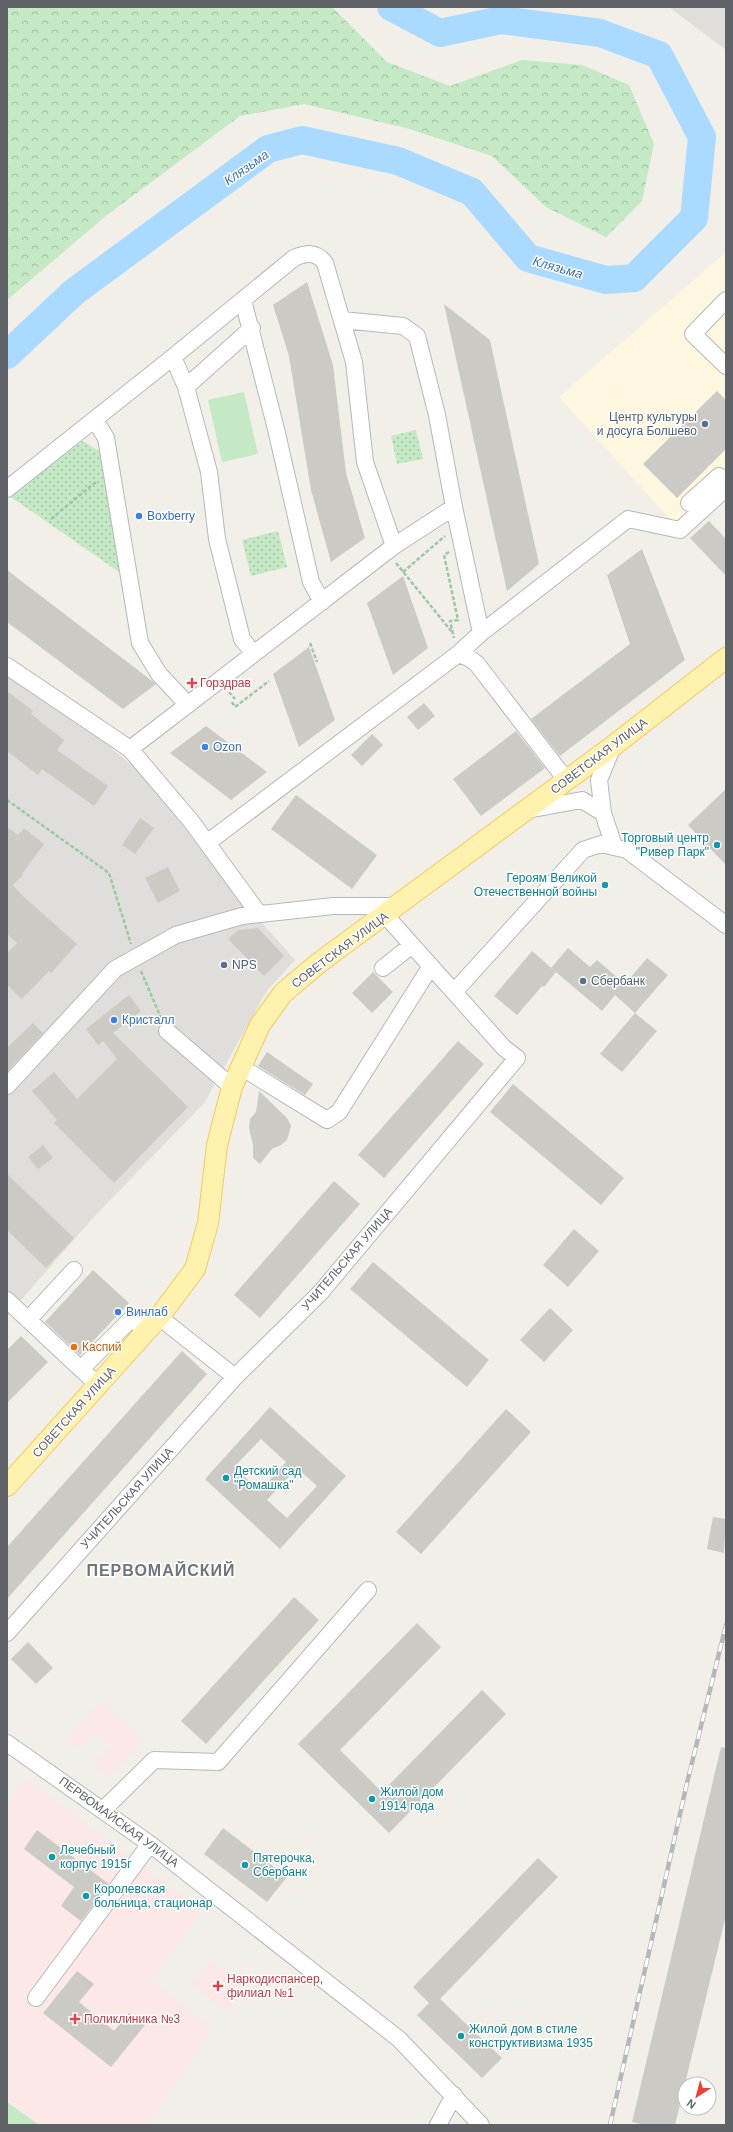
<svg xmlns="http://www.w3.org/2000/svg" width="733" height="2132" viewBox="0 0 733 2132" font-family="Helvetica,sans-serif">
  <defs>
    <pattern id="grass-dots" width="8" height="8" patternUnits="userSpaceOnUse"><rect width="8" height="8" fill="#c5e8c5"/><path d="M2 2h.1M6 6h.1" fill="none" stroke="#a3c0a4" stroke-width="1.8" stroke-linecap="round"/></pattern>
    <pattern id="forest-crowns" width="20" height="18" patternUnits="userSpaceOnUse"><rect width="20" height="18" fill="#c5e8c5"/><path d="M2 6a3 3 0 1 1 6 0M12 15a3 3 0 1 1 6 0" fill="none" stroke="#a3c0a4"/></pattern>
  </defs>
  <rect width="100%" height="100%" fill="#f1efe8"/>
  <path fill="#fef7e0" d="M726 252V485L679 529 559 397Z"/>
  <path fill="#e0deda" d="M666 7H726V50L669 7Z
    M7 669 104 738 110 747 147 778 225 881 295 960 266 992 205 1102 93 1218 7 1316Z"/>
  <path fill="#fce8e6" d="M102 1701 143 1741 108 1777 94 1764 111 1746 97 1732 79 1750 67 1738Z
    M26 1779 202 1911 151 1980 212 2030 147 2125H39L7 2102V1804Z
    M211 1961 244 1988 225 2011 192 1984Z"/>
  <path fill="url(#grass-dots)" d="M416 430 423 459 397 464 391 436Z
    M83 441 102 453 122 574 8 495Z
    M278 531 287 567 251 576 242 540Z"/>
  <path fill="url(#forest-crowns)" d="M7 7H332L387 62 450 86 522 60 582 65 629 85 654 144 642 201 606 237 546 207 492 156 406 128 304 104 240 116 107 215 7 300Z"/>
  <path fill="#c5e8c5" d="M244 392 258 454 222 462 208 400Z
    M7 2102 39 2125H7Z"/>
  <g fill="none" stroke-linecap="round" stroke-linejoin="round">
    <path stroke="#aadaff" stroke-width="28" d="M7 355 74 292 268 149 302 140 398 161 472 192 528 258 606 280 634 278 694 218 702 137 659 55 600 33 501 20 440 33 391 7"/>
  </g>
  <path fill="#cccac5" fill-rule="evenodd" d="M307 282 333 365 346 473 365 538 331 562 311 490 289 356 273 305Z
    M444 304 490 340 539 564 507 591Z
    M717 391 726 400V449L677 498 643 464Z
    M709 521 726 539V576L690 538Z
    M642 549 685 660 560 756 531 719 630 644 607 575Z
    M7 570 156 684 123 709 7 622Z
    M403 576 428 648 393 675 367 603Z
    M309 647 335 720 299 747 273 674Z
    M7 691 33 711 31 714 64 740 57 750 108 786 94 806 42 769 38 775 7 751Z
    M424 703 435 716 418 730 407 717Z
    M206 726 267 772 231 800 170 753Z
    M516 731 545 768 481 816 453 779Z
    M372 734 383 745 362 766 351 755Z
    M726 789V865L688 825Z
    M296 795 377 855 352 889 271 829Z
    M140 818 154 828 135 854 122 845Z
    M7 827 18 835 24 828 44 844 22 874 23 875 13 885 24 897 77 944 51 973 49 971 22 999 7 985V953L17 943 7 934Z
    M168 867 180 891 158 903 145 878Z
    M258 928 284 956 264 976 228 939 238 930Z
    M568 948 590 967 597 960 625 984 647 958 668 975 635 1013 615 995 602 1011 551 968Z
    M532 951 556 972 544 987 542 986 517 1015 494 996Z
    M373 972 393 992 372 1013 352 993Z
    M129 995 141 1011 113 1033 188 1107 114 1183 54 1123 57 1120 32 1091 54 1072 77 1099 117 1059 103 1041 98 1045 86 1029Z
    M635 1013 657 1031 622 1072 600 1054Z
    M33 1023 43 1033 7 1072V1048Z
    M458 1041 484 1064 384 1178 358 1155Z
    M267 1052 313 1084 305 1095 258 1066Z
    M513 1084 624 1178 601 1205 490 1112Z
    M259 1091 287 1118 291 1126 287 1140 281 1145 272 1149 260 1164 253 1158V1145L249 1128 250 1119 256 1112Z
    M43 1145 53 1158 38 1169 28 1157Z
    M7 1174 74 1238 46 1268 7 1230Z
    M334 1181 360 1204 260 1318 234 1295Z
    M574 1229 599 1251 568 1287 543 1265Z
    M373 1262 489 1360 467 1387 350 1289Z
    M93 1270 129 1303 80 1355 45 1322Z
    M550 1308 573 1330 544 1362 520 1340Z
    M21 1336 48 1362 7 1403V1350Z
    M182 1351 207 1374 7 1599V1547Z
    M270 1407 346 1476 280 1549 205 1479ZM261 1439 286 1462 260 1491 234 1467ZM297 1468 317 1486 287 1518 267 1500Z
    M506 1409 531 1432 421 1554 396 1532Z
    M713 1517 726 1519 724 1553 707 1549Z
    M294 1597 319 1620 206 1744 181 1721Z
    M417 1623 441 1647 340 1750 382 1792 482 1690 506 1714 389 1833 298 1744Z
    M28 1642 53 1668 36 1684 11 1659Z
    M721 1747 726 1748V1915L675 2125H646L632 2122Z
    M223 1828 287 1877 267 1902 204 1854Z
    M37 1830 109 1884 81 1921 61 1906 74 1887 24 1849Z
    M538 1858 558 1877 440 1999 502 2058 482 2078 417 2015 429 2003 413 1987Z
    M77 1971 94 1984 79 2002 114 2031 129 2013 145 2025 111 2067 43 2013Z"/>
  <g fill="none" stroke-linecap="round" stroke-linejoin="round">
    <defs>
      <path id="minor" d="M243 300 276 429 311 582 322 602
        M726 300 693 334 726 366
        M342 320 403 326 417 336 437 415 454 507 481 633
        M186 387 252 328
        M95 420 106 438 140 643 159 674 188 705
        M7 489 173 357
        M689 503 719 476
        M254 654 242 639 217 539 209 472 186 387 173 357 294 258C306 253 316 251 325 263L354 362 365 462 394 546
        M458 654 481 633 628 519 680 530 726 488
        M7 666 130 749 191 821 259 914
        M613 746 599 780 603 813 614 846
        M130 749 394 546 454 507
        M527 810 582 800 603 813
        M207 843 458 654 469 658 477 664 567 781
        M383 968 412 945
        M454 992 583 850 601 844 627 850 726 925
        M167 1031 232 1087
        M241 1067 327 1120 339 1112 431 966
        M7 1086 115 969 176 935 242 916 333 906H398
        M7 1300 98 1385
        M159 1317 235 1377
        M28 1320 74 1270
        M81 1369 130 1320 150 1328
        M7 1633 235 1377 321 1292 517 1058 504 1048 386 916
        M7 1743 150 1844 399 2039 481 2125
        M104 1809 154 1760 218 1762 368 1590
        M36 1998 150 1844
        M438 2125 454 2095"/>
      <path id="major" d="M7 1486 159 1317 195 1269 208 1223 217 1145 232 1087 260 1025 283 993 320 962 613 746 726 658"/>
    </defs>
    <use href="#minor" stroke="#b5b8bc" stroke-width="18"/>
    <use href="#major" stroke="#f2c960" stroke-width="22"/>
    <path stroke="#9cc7a9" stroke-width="2.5" stroke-dasharray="4 2" stroke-linecap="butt" d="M51 519 97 481
      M449 552 444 555 458 620 450 621 454 638
      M396 563 452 632
      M403 572 445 536
      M310 643 317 662
      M229 692 235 699
      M232 702 235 707 269 681
      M7 800 109 873 131 944
      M141 971 161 1018"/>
    <use href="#minor" stroke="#fff" stroke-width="16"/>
    <use href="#major" stroke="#fff2af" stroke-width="20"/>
    <defs>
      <path id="rail" d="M610 2125 687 1783 726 1625"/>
    </defs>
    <use href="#rail" stroke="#b6b7b8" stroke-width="4.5"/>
    <use href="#rail" stroke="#fff" stroke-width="3" stroke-dasharray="9" stroke-linecap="butt"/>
  </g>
  <g fill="#5c6f8a" stroke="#fff" stroke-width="1.5">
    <circle cx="705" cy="424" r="4"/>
    <circle cx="224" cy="965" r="4"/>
    <circle cx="583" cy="981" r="4"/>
  </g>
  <g fill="#3f7fe0" stroke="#fff" stroke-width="1.5">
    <circle cx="139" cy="516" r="4"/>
    <circle cx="205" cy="747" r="4"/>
    <circle cx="114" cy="1020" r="4"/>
    <circle cx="118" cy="1312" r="4"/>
  </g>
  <g fill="#e0444e" stroke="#fff" stroke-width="1.5">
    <path d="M190 677h4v4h4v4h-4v4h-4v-4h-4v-4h4z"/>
    <path d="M216 1980h4v4h4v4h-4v4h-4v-4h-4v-4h4z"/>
    <path d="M73 2013h4v4h4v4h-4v4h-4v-4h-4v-4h4z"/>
  </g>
  <g fill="#0f9aa8" stroke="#fff" stroke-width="1.5">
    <circle cx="717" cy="845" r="4"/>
    <circle cx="605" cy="885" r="4"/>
    <circle cx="226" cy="1478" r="4"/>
    <circle cx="372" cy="1799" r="4"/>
    <circle cx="52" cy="1857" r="4"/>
    <circle cx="245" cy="1865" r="4"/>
    <circle cx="86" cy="1896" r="4"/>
    <circle cx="461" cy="2036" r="4"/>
  </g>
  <circle fill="#e8710a" stroke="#fff" stroke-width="1.5" cx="74" cy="1347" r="4"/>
  <g text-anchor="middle" stroke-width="3" stroke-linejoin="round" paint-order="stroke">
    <g font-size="12" fill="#4e5e75" stroke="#fff" text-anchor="start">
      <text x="697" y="421" text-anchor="end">Центр культуры<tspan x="697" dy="14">и досуга Болшево</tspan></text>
      <text x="232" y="969">NPS</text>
      <text x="591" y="985">Сбербанк</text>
    </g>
    <g font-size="12" fill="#366cbe" stroke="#fff" text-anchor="start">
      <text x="147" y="520">Boxberry</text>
      <text x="213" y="751">Ozon</text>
      <text x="122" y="1024">Кристалл</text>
      <text x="126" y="1316">Винлаб</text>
    </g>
    <g font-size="12" fill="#be3a42" stroke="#fff" text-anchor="start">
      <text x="200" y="687">Горздрав</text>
      <text x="227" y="1983">Наркодиспансер,<tspan x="227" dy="14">филиал №1</tspan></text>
      <text x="84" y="2023">Поликлиника №3</text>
    </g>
    <g font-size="12" fill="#5f6368" stroke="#fff">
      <text transform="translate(599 756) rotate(-37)" y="4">СОВЕТСКАЯ УЛИЦА</text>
      <text transform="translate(340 950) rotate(-37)" y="4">СОВЕТСКАЯ УЛИЦА</text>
      <text transform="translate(347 1259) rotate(-49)" y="4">УЧИТЕЛЬСКАЯ УЛИЦА</text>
      <text transform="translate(74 1412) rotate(-48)" y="4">СОВЕТСКАЯ УЛИЦА</text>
      <text transform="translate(127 1498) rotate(-48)" y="4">УЧИТЕЛЬСКАЯ УЛИЦА</text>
      <text transform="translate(119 1822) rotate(36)" y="4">ПЕРВОМАЙСКАЯ УЛИЦА</text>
    </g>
    <g font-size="12" fill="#0d838f" stroke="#fff" text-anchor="start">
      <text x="709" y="842" text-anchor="end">Торговый центр<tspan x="709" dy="14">"Ривер Парк"</tspan></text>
      <text x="597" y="882" text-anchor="end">Героям Великой<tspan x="597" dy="14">Отечественной войны</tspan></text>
      <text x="234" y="1475">Детский сад<tspan x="234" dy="14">"Ромашка"</tspan></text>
      <text x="380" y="1796">Жилой дом<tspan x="380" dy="14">1914 года</tspan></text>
      <text x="60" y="1854">Лечебный<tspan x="60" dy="14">корпус 1915г</tspan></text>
      <text x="253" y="1862">Пятерочка,<tspan x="253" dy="14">Сбербанк</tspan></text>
      <text x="94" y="1893">Королевская<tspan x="94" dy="14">больница, стационар</tspan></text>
      <text x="469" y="2033">Жилой дом в стиле<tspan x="469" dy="14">конструктивизма 1935</tspan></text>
    </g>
    <g font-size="12" fill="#c56008" stroke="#fff" text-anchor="start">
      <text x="82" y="1351">Каспий</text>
    </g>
    <g font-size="13" font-style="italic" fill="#4174aa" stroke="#fff">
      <text transform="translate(246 167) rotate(-35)" y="5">Клязьма</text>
      <text transform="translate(558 267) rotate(16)" y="5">Клязьма</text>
    </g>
    <g font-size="16" font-weight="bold" letter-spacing="1" fill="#70757a" stroke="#fff">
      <text x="161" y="1576">ПЕРВОМАЙСКИЙ</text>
    </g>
  </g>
  <rect width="733" height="2132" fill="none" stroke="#5f6368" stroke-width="16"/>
  <g transform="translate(697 2096) rotate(216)"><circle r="19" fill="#ffffff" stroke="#bfc1c3"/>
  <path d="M0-3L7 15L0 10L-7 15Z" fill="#ea4335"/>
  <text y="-6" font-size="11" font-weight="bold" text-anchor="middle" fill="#5f6368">N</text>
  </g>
</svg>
